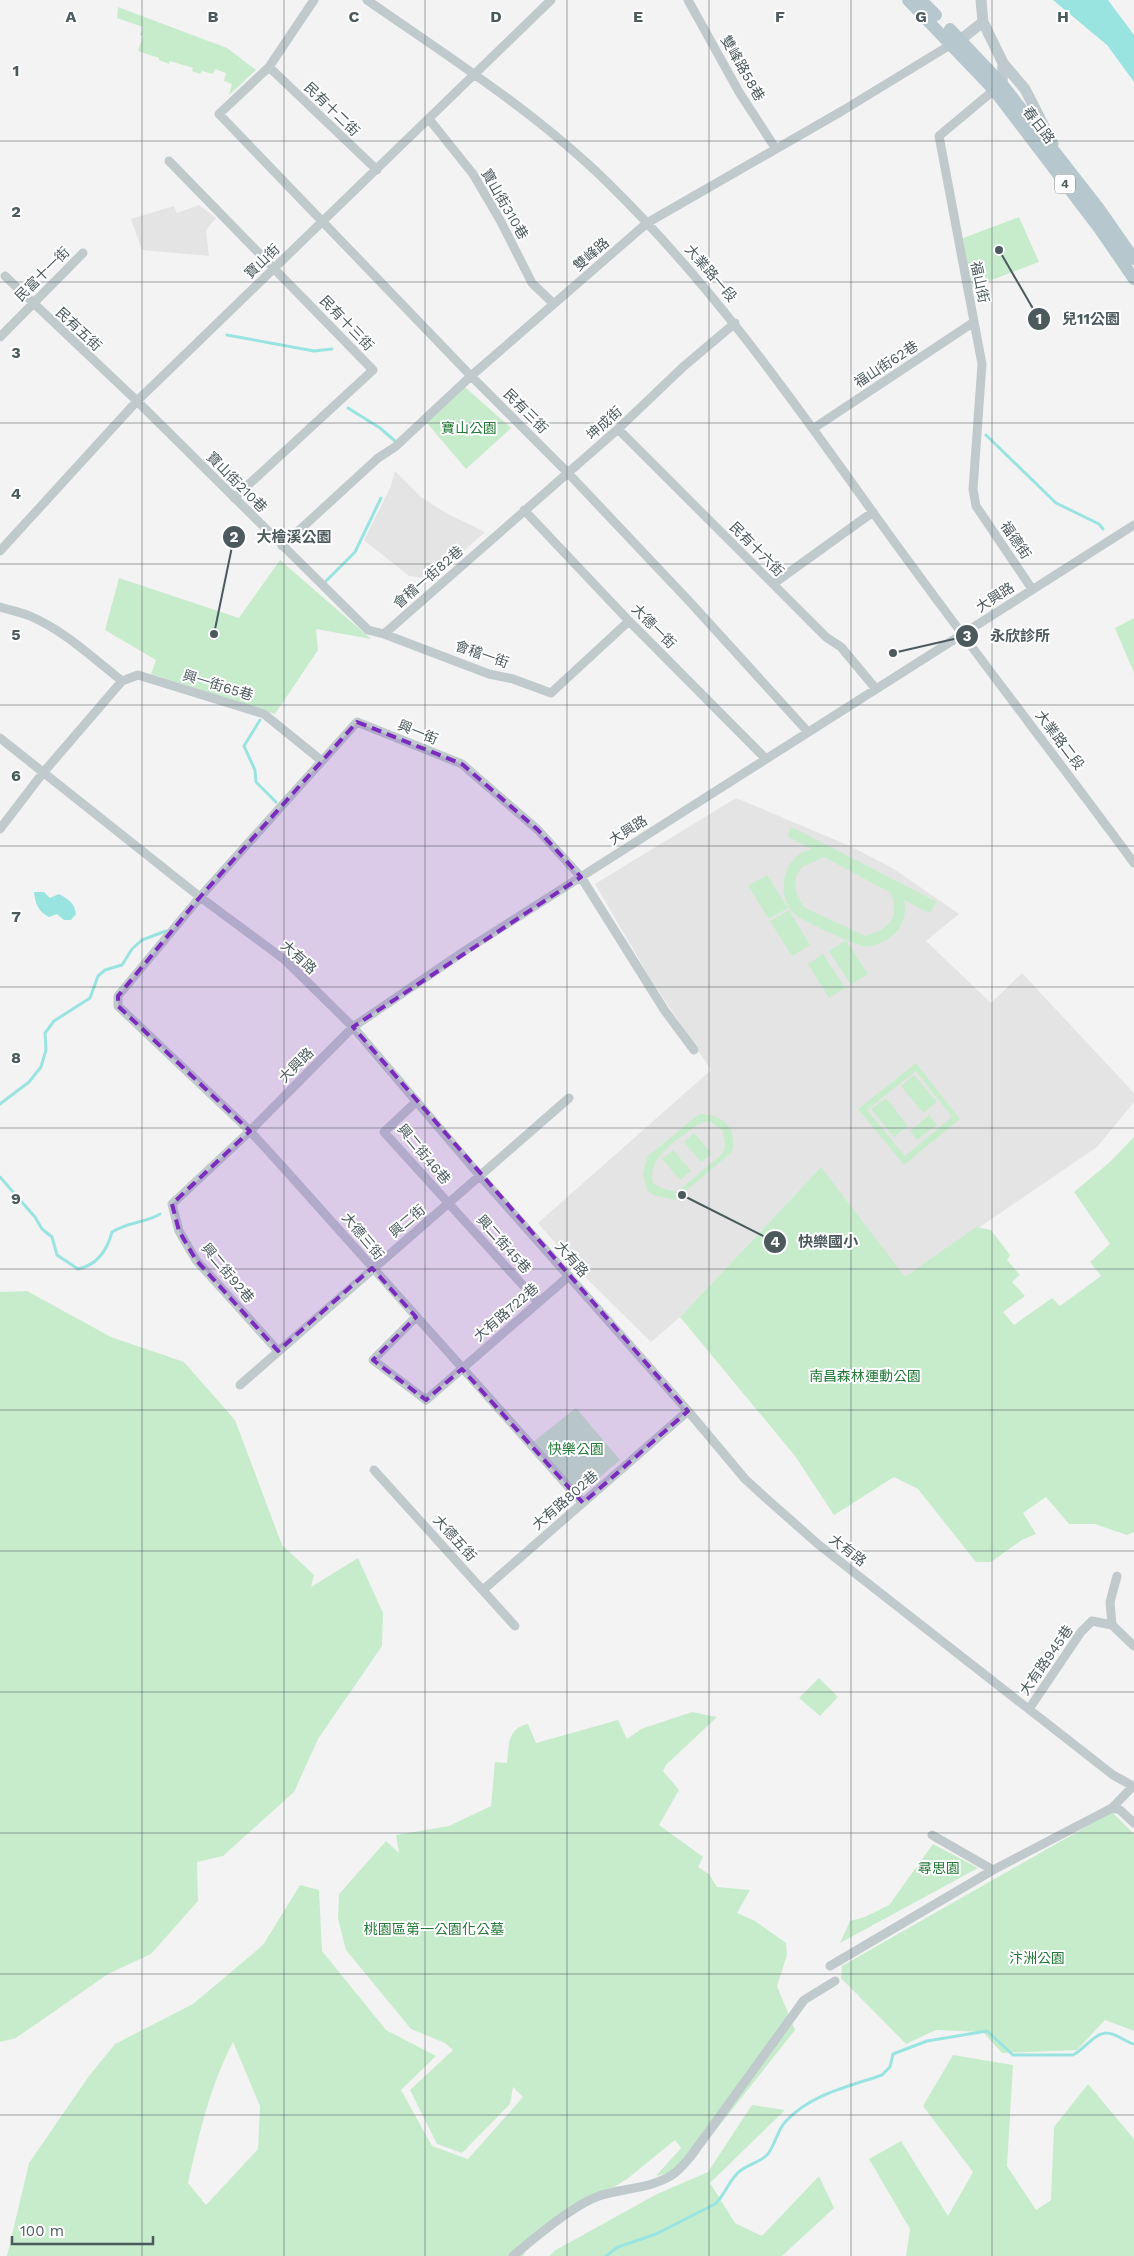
<svg xmlns="http://www.w3.org/2000/svg" width="1134" height="2256" viewBox="0 0 1134 2256" font-family="'Work Sans','Noto Sans TC',sans-serif">
  <rect width="100%" height="100%" fill="#f4f3f3"/>
  <path fill="#e5e4e4" d="M199 205 216 218 206 230 209 256 142 250 131 219 174 206 177 213Z
    M395 471 421 497 446 513 485 532 433 579 409 576 364 540 390 488Z
    M736 798 850 846 894 869 959 914 926 941 991 1003 1022 973 1134 1093V1102L1097 1147 905 1278 820 1168 680 1317 651 1342 578 1270 538 1223 711 1070 650 978 595 884Z"/>
  <path fill="#c7eccc" fill-rule="evenodd" d="M118 7 227 48 256 70 229 95 232 84 224 81 226 73 215 69 213 74 202 71 200 74 192 71 193 68 170 61 169 64 159 60V58L138 51 143 36 140 35 143 27 117 18Z
    M1019 217 1039 262 971 288 963 238Z
    M465 387 511 428 466 469 427 423Z
    M280 560 371 639 316 629 318 650 275 714 151 674 156 660 105 630 119 578 239 618Z
    M1134 618V673L1115 628Z
    M792 827 937 902 929 913 904 900C907 910 904 920 899 929 892 938 874 949 863 946 853 944 805 922 797 916 779 904 780 872 795 858 799 853 805 851 811 849L787 836ZM824 857 891 893C900 919 889 929 865 936L804 907 798 897 795 888 796 876 802 867Z
    M767 875 788 908 769 919 748 886Z
    M789 910 810 945 792 956 770 921Z
    M846 940 868 974 851 985 829 951Z
    M823 954 845 988 829 998 808 964Z
    M916 1063 960 1119 904 1165 858 1109ZM916 1071 952 1117 905 1156 867 1110Z
    M914 1075 937 1102 923 1113 901 1086Z
    M886 1098 908 1126 894 1137 871 1109Z
    M699 1114C723 1114 738 1128 732 1152L675 1200 654 1195 647 1191 643 1175 645 1164 648 1156ZM705 1122H711L723 1131 725 1145 723 1153 677 1192 661 1188 653 1183C646 1156 680 1139 698 1124Z
    M929 1115 937 1125 917 1140 910 1131Z
    M694 1133 712 1154 701 1162 684 1142Z
    M1134 1137V1532L1127 1535 1095 1524H1069L1046 1497 1023 1513 1036 1534 1022 1540 991 1562H976L918 1489 894 1477 834 1515 795 1456 680 1317 821 1167 905 1277 976 1227 991 1230 1010 1255 1007 1260 1020 1275 1012 1282 1025 1296 1003 1312 1014 1325 1052 1298 1060 1306 1101 1276 1090 1262 1110 1244 1074 1192 1111 1161Z
    M673 1150 691 1171 680 1180 662 1159Z
    M27 1291 111 1337 184 1362 235 1420 282 1545 314 1575 311 1587 358 1558 383 1613 382 1646 318 1739 294 1792 223 1856 197 1862 198 1901 151 1954 108 1974 16 2038 0 2042V1292Z
    M576 1408 620 1460 580 1494 533 1442Z
    M819 1678 838 1697 820 1716 799 1698Z
    M692 1712 717 1717 666 1765 663 1771 679 1790 659 1825 703 1857 698 1867 709 1874 717 1887 750 1890 737 1913 755 1921 786 1943 787 1955 777 1986 795 2030 685 2169 656 2176 681 2148 675 2140 627 2179 533 2237 523 2256H7L29 2163 89 2076 115 2044 193 2004 263 1945 300 1885 319 1890 322 1951 386 2030 436 2056 401 2090 432 2146 468 2159 523 2097 513 2087 510 2104 462 2153 437 2144 410 2090 453 2050 445 2043 411 2029 346 1950 338 1919 339 1894 386 1841 399 1853 396 1835 449 1826 491 1806 495 1762 507 1763C509 1746 507 1728 528 1724L536 1743 618 1720 627 1739 641 1729ZM233 2042 260 2106 258 2149 206 2205 188 2183C200 2131 209 2089 233 2042Z
    M1112 1812 1134 1834V2031L1105 2020 1077 2050 1002 2053 983 2032 936 2030 906 2044 841 1978 842 1966Z
    M933 1844 978 1868 840 1943 850 1921 865 1917 889 1905Z
    M953 2055 1013 2065 1007 2166 1036 2210 1051 2200 1054 2127 1088 2084 1134 2139V2256H906L910 2229 869 2159 901 2141 948 2216 973 2172 923 2106Z
    M752 2105 785 2110 710 2183 735 2223 762 2236 819 2176 834 2208 782 2256H550L554 2251 657 2194 708 2172Z"/>
  <path fill="#99e4e1" d="M1053 0H1108L1134 35V82L1107 45Z
    M34 892H44L50 898 59 894C68 899 75 903 76 914L71 920H64L57 914 49 917C39 912 35 904 34 892Z"/>
  <g fill="none" stroke-linecap="round" stroke-linejoin="round">
    <path stroke="#99e4e1" stroke-width="3" d="M227 335 314 351 332 349
      M348 408 380 428 395 441
      M986 435 1056 503 1099 524 1103 529
      M325 582 355 552 381 498
      M260 720 244 746 255 770 256 782 276 802
      M0 1104 29 1082 41 1067 46 1050 45 1033 54 1021 90 998 98 976 105 970 122 965 132 949 142 940 166 931
      M0 1177 35 1217 42 1229 52 1237 57 1255 78 1269C97 1265 107 1251 112 1232 130 1221 146 1223 160 1214
      M606 2256 618 2247 656 2234 715 2204C724 2196 727 2185 735 2176 743 2165 758 2164 767 2155 775 2146 777 2130 786 2121 811 2094 848 2087 882 2075L890 2067 893 2054 927 2041 987 2031 1013 2055H1073C1084 2050 1095 2032 1107 2033 1116 2033 1125 2042 1134 2044"/>
    <path stroke="#c0cacd" stroke-width="9" d="M314 0 269 67 219 114 471 376 568 473 689 601 808 732
      M367 0C449 57 537 113 609 184 711 284 789 395 872 511 957 630 1047 745 1134 863
      M688 0 739 92 776 149
      M269 67 377 170
      M994 90 939 136 982 364 973 489 976 506 1032 589
      M429 119 473 174 500 220 532 283 554 304
      M169 161 373 370 234 498
      M5 276 137 401 368 630 384 634 489 674 513 679 551 693 629 621
      M0 337 83 253
      M814 428 974 322
      M618 429 826 637 841 647 876 689
      M524 510 629 621 766 759
      M282 546 378 458 395 447 471 376 647 223 842 111 955 42
      M0 551 137 401 551 0
      M773 584 873 512
      M0 607C10 610 21 612 30 616 65 631 93 658 122 681
      M384 634 618 429 683 367 735 323
      M0 738 200 897 285 960 353 1027 481 1177 688 1411 745 1479 768 1500 819 1545 1113 1775 1133 1786
      M0 829 42 774 122 681 138 675 264 714 322 761
      M417 1101 384 1132 538 1302
      M416 1317 373 1360 426 1400 569 1276
      M278 1351 196 1260 179 1231 172 1204 250 1131 353 1027 466 950 1134 525
      M240 1385C349 1289 460 1194 569 1098
      M374 1470 515 1626
      M583 1503 290 1175 250 1131 118 1006V996L200 897 357 722 462 764 538 830 581 877 665 1011 694 1050
      M1117 1576 1110 1602 1112 1625 1134 1646
      M483 1590 688 1411
      M1029 1709 1081 1632 1092 1621 1112 1625
      M1112 1808 1134 1785
      M932 1835 993 1870 1112 1808 1120 1810 1134 1823
      M830 1966 993 1870
      M513 2256C534 2238 573 2205 599 2196 623 2188 650 2189 672 2175 679 2171 686 2162 691 2156L804 2000 835 1981"/>
    <path stroke="#becace" stroke-width="11" d="M981 0 983 22 1003 63 1002 84 997 88
      M960 40 983 22
      M1003 63 1025 89 1053 144"/>
    <path stroke="#b6c8cd" stroke-width="12" d="M908 0 994 90 1099 228 1134 279
      M921 0 936 15
      M950 29 1002 84 1100 210 1134 259"/>
  </g>
  <path fill="#7b2cbf" fill-opacity="0.2" stroke="#7b2cbf" stroke-width="4" stroke-dasharray="10 6" stroke-linejoin="round" d="M357 722 462 764 538 830 581 877 353 1027 688 1411 583 1503 462 1369 426 1400 373 1360 416 1317 372 1268 278 1351 196 1260 179 1231 172 1204 250 1131 118 1006V996L200 897Z"/>
  <path fill="none" stroke="#4c5a5e" stroke-width="1" stroke-opacity="0.55" d="M142 0V2256M284 0V2256M425 0V2256M567 0V2256M709 0V2256M851 0V2256M992 0V2256M0 141H1134M0 282H1134M0 423H1134M0 564H1134M0 705H1134M0 846H1134M0 987H1134M0 1128H1134M0 1269H1134M0 1410H1134M0 1551H1134M0 1692H1134M0 1833H1134M0 1974H1134M0 2115H1134"/>
  <g text-anchor="middle" stroke-width="4" stroke-linejoin="round" paint-order="stroke">
    <rect fill="#fff" stroke="#828c8e" stroke-width="1" x="1055" y="174.5" width="20" height="19" rx="4"/>
    <g font-size="12" font-weight="bold" fill="#4c5a5e">
      <text x="1065" y="188">4</text>
    </g>
    <g font-size="14" fill="#4c5a5e" stroke="#fff">
      <text transform="translate(743 68) rotate(60)" y="5">雙峰路58巷</text>
      <text transform="translate(332 109) rotate(44)" y="5">民有十二街</text>
      <text transform="translate(1039 125) rotate(53)" y="5">春日路</text>
      <text transform="translate(505 204) rotate(60)" y="5">寶山街310巷</text>
      <text transform="translate(591 254) rotate(-41)" y="5">雙峰路</text>
      <text transform="translate(262 261) rotate(-44)" y="5">寶山街</text>
      <text transform="translate(711 273) rotate(49)" y="5">大業路一段</text>
      <text transform="translate(42 274) rotate(-45)" y="5">民富十一街</text>
      <text transform="translate(980 282) rotate(78)" y="5">福山街</text>
      <text transform="translate(347 323) rotate(46)" y="5">民有十三街</text>
      <text transform="translate(79 329) rotate(43)" y="5">民有五街</text>
      <text transform="translate(886 364) rotate(-33)" y="5">福山街62巷</text>
      <text transform="translate(526 411) rotate(45)" y="5">民有三街</text>
      <text transform="translate(604 423) rotate(-42)" y="5">坤成街</text>
      <text transform="translate(237 482) rotate(45)" y="5">寶山街210巷</text>
      <text transform="translate(1016 540) rotate(56)" y="5">福德街</text>
      <text transform="translate(757 549) rotate(45)" y="5">民有十六街</text>
      <text transform="translate(428 577) rotate(-41)" y="5">會稽一街82巷</text>
      <text transform="translate(995 597) rotate(-33)" y="5">大興路</text>
      <text transform="translate(654 626) rotate(45)" y="5">大德一街</text>
      <text transform="translate(482 654) rotate(19)" y="5">會稽一街</text>
      <text transform="translate(218 685) rotate(17)" y="5">興一街65巷</text>
      <text transform="translate(418 732) rotate(22)" y="5">興一街</text>
      <text transform="translate(1060 740) rotate(53)" y="5">大業路二段</text>
      <text transform="translate(628 830) rotate(-32)" y="5">大興路</text>
      <text transform="translate(299 957) rotate(42)" y="5">大有路</text>
      <text transform="translate(296 1065) rotate(-45)" y="5">大興路</text>
      <text transform="translate(424 1154) rotate(50)" y="5">興二街46巷</text>
      <text transform="translate(407 1221) rotate(-40)" y="5">興二街</text>
      <text transform="translate(363 1236) rotate(50)" y="5">大德三街</text>
      <text transform="translate(504 1244) rotate(48)" y="5">興二街45巷</text>
      <text transform="translate(572 1259) rotate(49)" y="5">大有路</text>
      <text transform="translate(228 1273) rotate(50)" y="5">興二街92巷</text>
      <text transform="translate(506 1312) rotate(-41)" y="5">大有路722巷</text>
      <text transform="translate(565 1500) rotate(-41)" y="5">大有路802巷</text>
      <text transform="translate(455 1538) rotate(48)" y="5">大德五街</text>
      <text transform="translate(848 1550) rotate(38)" y="5">大有路</text>
      <text transform="translate(1046 1660) rotate(-55)" y="5">大有路945巷</text>
    </g>
    <g font-size="14" fill="#237938" stroke="#fff">
      <text x="469" y="433">寶山公園</text>
      <text x="865" y="1381">南昌森林運動公園</text>
      <text x="576" y="1454">快樂公園</text>
      <text x="939" y="1873">尋思園</text>
      <text x="434" y="1934">桃園區第一公園化公墓</text>
      <text x="1037" y="1963">汴洲公園</text>
    </g>
  </g>
  <g font-size="16" text-anchor="middle" font-weight="bold" fill="#4c5a5e" stroke="#fff" stroke-width="4" stroke-linejoin="round" paint-order="stroke">
    <text x="71" y="22">A</text>
    <text x="213" y="22">B</text>
    <text x="354" y="22">C</text>
    <text x="496" y="22">D</text>
    <text x="638" y="22">E</text>
    <text x="780" y="22">F</text>
    <text x="921" y="22">G</text>
    <text x="1063" y="22">H</text>
    <text x="16" y="76">1</text>
    <text x="16" y="217">2</text>
    <text x="16" y="358">3</text>
    <text x="16" y="499">4</text>
    <text x="16" y="640">5</text>
    <text x="16" y="781">6</text>
    <text x="16" y="922">7</text>
    <text x="16" y="1063">8</text>
    <text x="16" y="1204">9</text>
  </g>
  <path fill="none" stroke="#4c5a5e" stroke-width="2" d="M999 250L1039 319M214 634L234 537M893 653L967 636M682 1195L775 1242"/>
  <g fill="#4c5a5e" stroke="#fff" stroke-width="2">
    <circle cx="999" cy="250" r="5"/>
    <circle cx="214" cy="634" r="5"/>
    <circle cx="893" cy="653" r="5"/>
    <circle cx="682" cy="1195" r="5"/>
    <circle cx="1039" cy="319" r="12"/>
    <circle cx="234" cy="537" r="12"/>
    <circle cx="967" cy="636" r="12"/>
    <circle cx="775" cy="1242" r="12"/>
  </g>
  <g font-size="15" text-anchor="middle" font-weight="bold" fill="#fff">
    <text x="1039" y="324">1</text>
    <text x="234" y="542">2</text>
    <text x="967" y="641">3</text>
    <text x="775" y="1247">4</text>
  </g>
  <g font-size="15" text-anchor="middle" font-weight="bold" fill="#4c5a5e" stroke="#fff" stroke-width="4" stroke-linejoin="round" paint-order="stroke">
    <text x="1091" y="324">兒11公園</text>
    <text x="294" y="542">大檜溪公園</text>
    <text x="1020" y="641">永欣診所</text>
    <text x="828" y="1247">快樂國小</text>
  </g>
  <path d="M12 2236v8h141v-8" fill="none" stroke="#4c5a5e" stroke-width="2.5"/>
  <text x="20" y="2236" font-size="15" fill="#4c5a5e" stroke="#ffffff" stroke-width="4" paint-order="stroke">100 m</text>
</svg>
